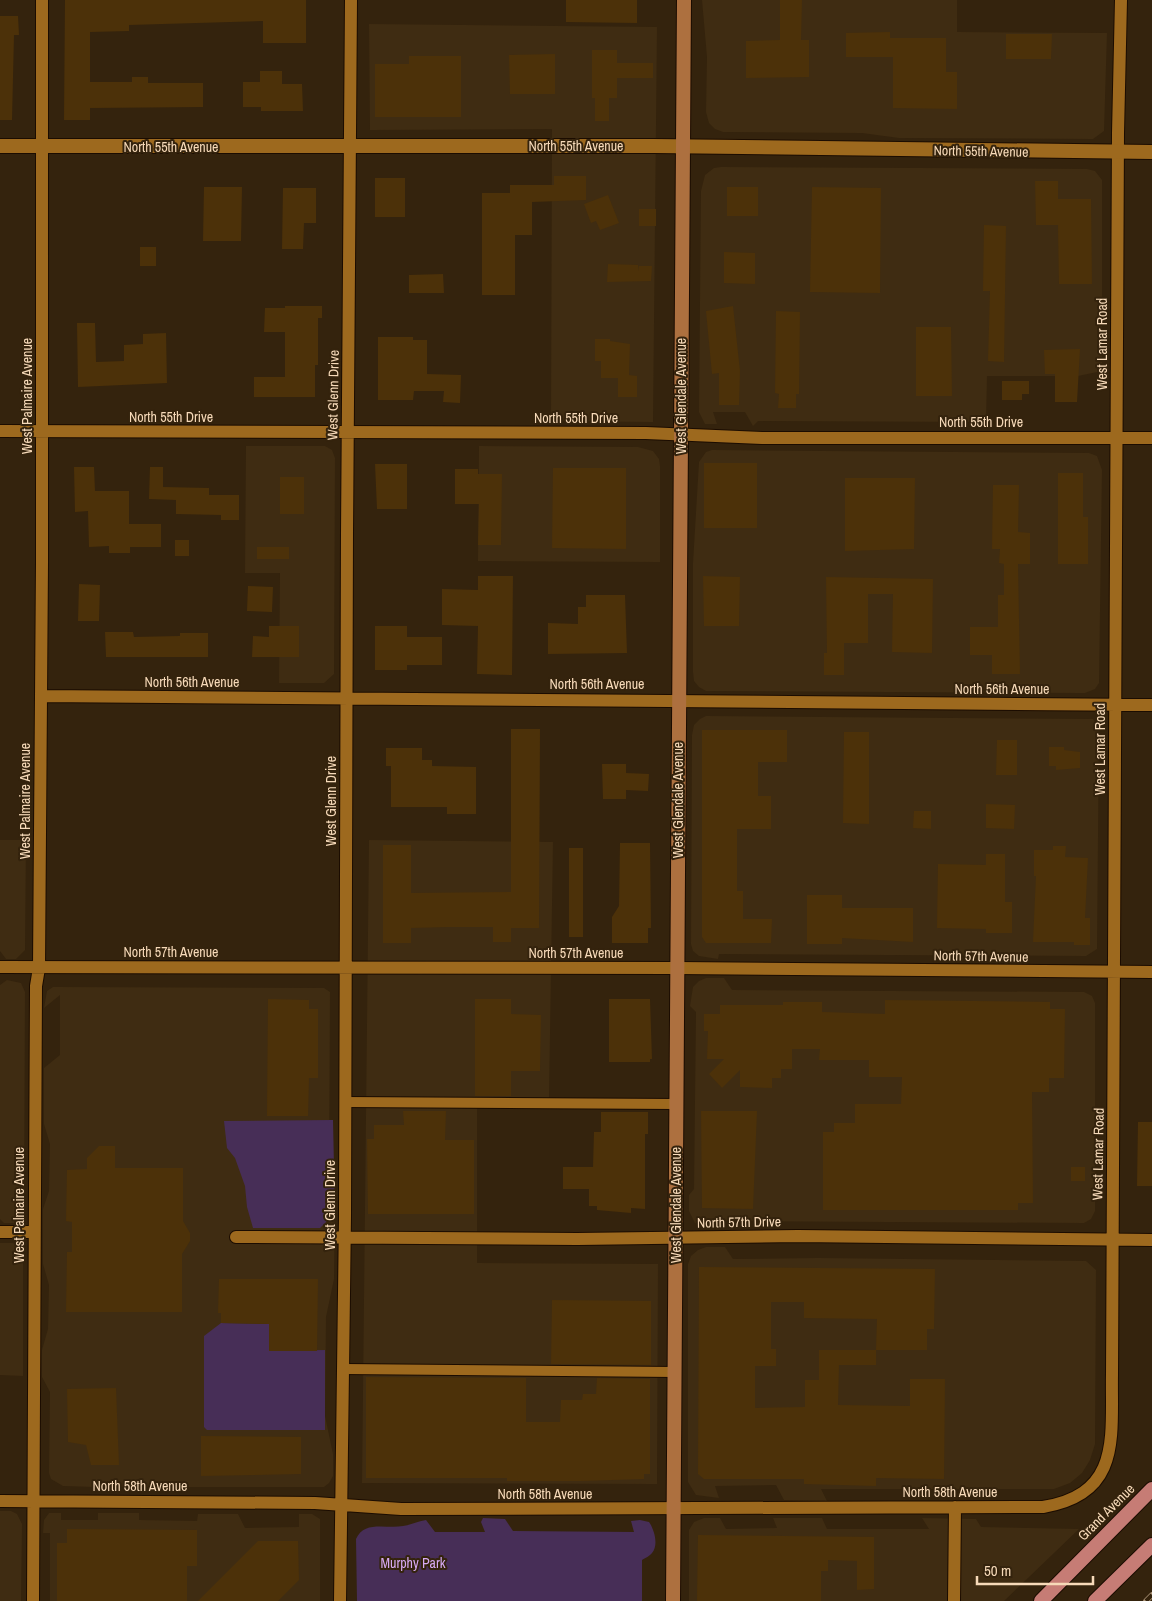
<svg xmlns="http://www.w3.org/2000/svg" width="1152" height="1601" viewBox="0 0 1152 1601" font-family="'Archivo Narrow',sans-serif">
  <rect width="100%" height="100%" fill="#34230d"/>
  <path fill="#3f2c12" d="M702 0H957V32L1107 33 1104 131 1093 139 899 138 862 133 723 132 715 129 709 123 706 112 707 57Z
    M369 24 657 27 653 422 551 421 552 129 370 130Z
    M721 167 1087 169 1095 171 1102 180V371L1078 376H987L986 422 758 421 753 426 745 412H713L717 424H705L699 412 701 191 705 175 714 168Z
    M246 446H325L332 450 335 458 334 674 324 683H279L280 573H245Z
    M479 446 638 447 653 451 659 459 660 466V562L478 561Z
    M712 450 1089 453 1097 456 1102 470 1099 683 1095 689 1085 693 706 691 699 687 694 681 693 672V563L699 462 706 452Z
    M706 716 1093 719 1099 727 1097 949 1086 956 719 954 718 959 699 956 693 951 691 944 692 735 694 725 700 719Z
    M0 840H26L25 950 16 959H6L0 951Z
    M369 840 553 842 549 1099H477V1263L658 1264 657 1484 362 1483Z
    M706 978H724L732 990 1084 992 1092 996 1095 1003V1211L1091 1219 1084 1223 723 1221 718 1228H706L695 1223 689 1211V1195L694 1189 696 1012 690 1006 693 987 699 981Z
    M7 980 21 983 25 992 24 1213 15 1223H4L0 1219V985Z
    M53 987 324 988 330 992 329 1175 335 1197 334 1279 326 1317 325 1416 333 1454V1476L329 1483 324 1487H95L63 1486 51 1479 49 1473 50 1392 42 1377V1350L48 1329 49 1285 43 1264V1209L49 1191 50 1144 44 1124V1068L60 1055V995L44 1008 47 991Z
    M0 1243H13L20 1247 23 1253V1376L0 1375Z
    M706 1247H725L733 1259 818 1258 1086 1261 1096 1270 1095 1444 1090 1460 1082 1473 1070 1483 1054 1489H821L827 1501 784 1500 776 1485 715 1486 719 1498 696 1495 688 1482V1264L691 1256 698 1250Z
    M0 1511H11L17 1514 22 1524 21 1601H0Z
    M49 1513H61V1520H98V1513H139V1520L197 1521 198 1514H238L245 1528 299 1527V1514H312L320 1519V1601H50V1533H43L44 1520Z
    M704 1518H720L726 1529 777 1528 773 1518H822L827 1529H929L922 1518 976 1519 981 1527 1079 1529 1004 1601H689V1530L694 1522Z"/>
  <path fill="#472e57" d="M333 1120 335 1213 320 1228H253L247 1207 245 1186 235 1158 227 1148 224 1121Z
    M221 1323 269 1324V1351L325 1350V1430H207L204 1427V1336Z
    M483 1518 505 1519 513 1531 634 1532 631 1521 640 1520 649 1522C654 1529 659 1545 652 1553 650 1556 645 1558 642 1560V1601H357L356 1539C364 1520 386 1529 403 1526 411 1525 418 1521 426 1520L435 1532H485L481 1522Z"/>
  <path fill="#4c3109" d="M65 0H306V43H263V21L129 25V31L90 32V82H132V77H148V83H203V107L90 108V120H64Z
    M566 0H637V23L566 22Z
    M780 0H802L801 40H809V77L746 78V41L780 40Z
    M0 16H18L19 35H14L12 120H0Z
    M890 32V38H946V72H957V109L893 108V57H846V33Z
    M1006 34H1052L1051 59H1006Z
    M592 50H617V63H653V78H617V98H609V121H595V98H592Z
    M555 54V94H510L509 55Z
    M409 56H461V117H375V64H409Z
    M260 71H282V84H302L303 111H261V107H243V82H260Z
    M554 176H586V200L532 202V235H515V295H482V193H510V185H554Z
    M375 178H405V217H375Z
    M1035 181H1058V199H1091L1092 284H1059L1058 225H1036Z
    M204 187H242L241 241H203Z
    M727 187H758V216H727Z
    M812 187 881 188 880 293 810 292Z
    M283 188H316V223H304L303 249H282Z
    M608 195 619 223 600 230 596 221 591 223 584 204Z
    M639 209H656V226H639Z
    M984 225 1006 226 1004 362 988 361 990 291H983Z
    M140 247H156V266H140Z
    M724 252 755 253V284L724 283Z
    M608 264 638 265 639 271V266H652L651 281 607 282Z
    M443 274 444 293H409V275Z
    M285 306H322V318H318V365H315V397H254V377H285V332H264L265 308H285Z
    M733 306 740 371 739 405H719V373L712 374 706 311Z
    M776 311 800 312 799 394H796V408H778L779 394 775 393Z
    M77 323H95L96 362 124 361V345L143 344V334L166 333 167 383 78 387Z
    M916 327H951L952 396H916Z
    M378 337H413V340H427V374L461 375 460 403 443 402 444 391H414L413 400H378Z
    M595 339H610V341L630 344 629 375 637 376V397H618V378H601V361H595Z
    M1080 349 1077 402H1055V374H1045L1044 350Z
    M1002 381H1029V394H1022V400H1002Z
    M704 463H757V528H704Z
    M375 464H407V509H377Z
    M74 467H94L95 491H129V524H161V547H130V553H109V546L89 547 88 511 75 512Z
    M150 467H163V487L209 488V495H239V520H221V515L176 514V500L149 499Z
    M553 468H626V549L552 548Z
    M455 469H478V474H502L501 545H478L479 504H455Z
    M1058 473H1083V517H1088V564H1058Z
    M280 477H304V514H280Z
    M845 478H915L914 549 845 551Z
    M993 485H1019L1018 532 1030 533V564H1018L1020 674H992V655H970V627H998V595H1004V564L999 563 1000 549H992Z
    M175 540H189V556H175Z
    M257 547H289V559H257Z
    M478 576H513L512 675 477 674 478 626 442 625V589L478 590Z
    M703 576 740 577 739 626H704Z
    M826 577 933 579 932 653 892 652 893 594H868V643H844V675H824V653H827Z
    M79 584 100 585 99 621H78Z
    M248 586 273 587 272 612 247 611Z
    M586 595H625L627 653 548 654V623L578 624V607H586Z
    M269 626H299V657H252L253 636 269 637Z
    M375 626H407V637H442V665H407V670H375Z
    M105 632H133L134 637 180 636V633H208V657H106Z
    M511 729H540L539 928H511V942H493V927H448L411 928V943H383V845H411V893L511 892Z
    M702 730H787V762H758V796H771V829H737V891H743V919H772L771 943H706L702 937Z
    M844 732H869V824L843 823Z
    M997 740H1017V775H996Z
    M1049 747H1064V750L1080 752V768L1056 770V766H1049Z
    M386 748H422V760H432V766L476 767V814H447V807H391V766H386Z
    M602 764H626V773L649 774 648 791 626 790V799H603Z
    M986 804 1015 805 1014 829 986 828Z
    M914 811H931V829L913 828Z
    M620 843H650L651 928H648V943H612V917L619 906Z
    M1053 846H1066L1065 857 1088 858 1085 918H1090V945H1074V942H1033L1036 876H1034V850H1053Z
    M569 848H583V937H569Z
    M986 854H1005V902H1012V933H986V929L937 928 938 864 986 865Z
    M807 895H842V908H913V942L842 938V944H807Z
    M268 999 309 1000V1009H318V1078H309L308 1116H267Z
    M475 999H511V1014L541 1015 540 1071H511V1096H475Z
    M609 999H650L652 1059H650V1062H609Z
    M885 1000 1050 1002V1009H1065L1064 1078H1049V1092H1032L1033 1203H1018V1210H823V1132H834V1123H855V1104H901L902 1077H869V1060H819L820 1049H792V1069H781V1078H772V1088L740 1087V1070L722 1088 709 1074 724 1059H707L708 1031H704V1014H720V1005H783V1002H822V1012L885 1014Z
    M403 1111H446L445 1140H474V1214H368L367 1139H374V1125H404Z
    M701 1111H757L753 1209 702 1208Z
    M601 1112H648V1134H645V1209L631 1208V1213L597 1210V1206H589V1189H563V1167H593L594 1132H601Z
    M1138 1122H1152V1186H1137Z
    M99 1146H115V1168H183V1221L190 1233V1241L182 1254V1312H66L67 1252H72V1222L66 1221 67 1170 87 1169V1158Z
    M1071 1167H1085V1181H1071Z
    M699 1267 935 1269 934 1329H927V1350H876L877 1319 804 1318V1302H771V1349H776V1366H755V1408L805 1407V1380H819V1350H876V1365H839L838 1405 910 1406V1379H945L944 1479 876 1478V1486L804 1484V1479H704L698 1474Z
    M219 1279H318L317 1351H269V1324L221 1323V1313H218Z
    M552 1300 651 1301V1365L551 1364Z
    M366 1377 526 1378V1422H560L561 1400H582L583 1394H596L597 1378 650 1379V1474H644V1479L581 1481H507V1478H366Z
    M116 1388 119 1465H91L86 1445 68 1442 67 1389Z
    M201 1436 301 1437V1474L201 1476Z
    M67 1529 197 1530V1566H187V1601H57V1543H67Z
    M698 1535 874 1537V1589L857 1590V1561L828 1560V1571H821V1601H697Z
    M258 1541H298L299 1580 278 1601H198Z"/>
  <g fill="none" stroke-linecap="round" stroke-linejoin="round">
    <defs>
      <path id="pedestrian" d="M345 1102 676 1104
        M344 1369 675 1372"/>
      <path id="minor" d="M0 431 646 433 762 438H1152
        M41 696 1152 705
        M0 967 677 968 1152 972
        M0 1232H33
        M236 1237 577 1239 798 1236 1152 1240
        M0 1501 315 1503 401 1509 1043 1507C1122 1494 1111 1437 1112 1374L1118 133 1121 0
        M33 1601 36 986 39 968 42 563V0
        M340 1601 345 1216 347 533 351 0
        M954 1601 955 1507"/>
      <path id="tertiary" d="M0 146H654L1152 152"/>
      <path id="secondary" d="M673 1601 684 0"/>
      <path id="trunk" d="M1041 1601 1152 1489
        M1095 1601 1152 1545"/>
    </defs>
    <use href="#pedestrian" stroke="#1b0c00" stroke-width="12"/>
    <use href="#minor" stroke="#1b0c00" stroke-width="14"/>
    <use href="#tertiary" stroke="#1b0c00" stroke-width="16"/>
    <use href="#secondary" stroke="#1b0c00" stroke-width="16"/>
    <use href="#trunk" stroke="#1b0c00" stroke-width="16"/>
    <use href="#pedestrian" stroke="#9d691e" stroke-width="10"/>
    <use href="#minor" stroke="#9d691e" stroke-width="12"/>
    <use href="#tertiary" stroke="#9d691e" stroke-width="14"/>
    <use href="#secondary" stroke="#ad703f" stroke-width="14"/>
    <use href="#trunk" stroke="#c67c75" stroke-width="14"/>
    <defs>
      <path id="rail" d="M1146 1601 1152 1595"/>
    </defs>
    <use href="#rail" stroke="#ad9578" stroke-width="5.5"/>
    <use href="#rail" stroke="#34230d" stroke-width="4" stroke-dasharray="11" stroke-linecap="butt"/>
  </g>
  <g text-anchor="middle" stroke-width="4" stroke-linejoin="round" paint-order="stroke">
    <g font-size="14" fill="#f7dab9" stroke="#34230d">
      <text x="576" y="151">North 55th Avenue</text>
      <text x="171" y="152">North 55th Avenue</text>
      <text transform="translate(981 151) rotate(1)" y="5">North 55th Avenue</text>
      <text transform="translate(1102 344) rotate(-90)" y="5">West Lamar Road</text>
      <text transform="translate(333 395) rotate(-89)" y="5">West Glenn Drive</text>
      <text transform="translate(27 396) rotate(-90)" y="5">West Palmaire Avenue</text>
      <text transform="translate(681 396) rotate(-90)" y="5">West Glendale Avenue</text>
      <text x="171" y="422">North 55th Drive</text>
      <text x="576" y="423">North 55th Drive</text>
      <text x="981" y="427">North 55th Drive</text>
      <text x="192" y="687">North 56th Avenue</text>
      <text x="597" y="689">North 56th Avenue</text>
      <text x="1002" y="694">North 56th Avenue</text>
      <text transform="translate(1100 749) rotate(-90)" y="5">West Lamar Road</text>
      <text transform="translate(678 800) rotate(-90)" y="5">West Glendale Avenue</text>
      <text transform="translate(25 801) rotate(-90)" y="5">West Palmaire Avenue</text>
      <text transform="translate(331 801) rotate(-90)" y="5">West Glenn Drive</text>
      <text x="171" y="957">North 57th Avenue</text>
      <text x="576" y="958">North 57th Avenue</text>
      <text transform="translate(981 956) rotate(1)" y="5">North 57th Avenue</text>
      <text transform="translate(1098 1154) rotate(-89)" y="5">West Lamar Road</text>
      <text transform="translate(19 1205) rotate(-90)" y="5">West Palmaire Avenue</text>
      <text transform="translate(330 1205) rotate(-90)" y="5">West Glenn Drive</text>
      <text transform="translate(676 1205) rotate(-90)" y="5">West Glendale Avenue</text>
      <text transform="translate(739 1222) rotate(-1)" y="5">North 57th Drive</text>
      <text x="140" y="1491">North 58th Avenue</text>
      <text x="950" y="1497">North 58th Avenue</text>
      <text x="545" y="1499">North 58th Avenue</text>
      <text transform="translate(1106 1512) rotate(-45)" y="5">Grand Avenue</text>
    </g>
    <g font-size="14" fill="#d7aaf4" stroke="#34230d">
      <text x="413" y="1568">Murphy Park</text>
    </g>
  </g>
  <path d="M977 1576v8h116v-8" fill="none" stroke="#f7dab9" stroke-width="2.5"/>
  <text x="984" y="1576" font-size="15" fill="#f7dab9" stroke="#34230d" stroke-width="4" paint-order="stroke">50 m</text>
</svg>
